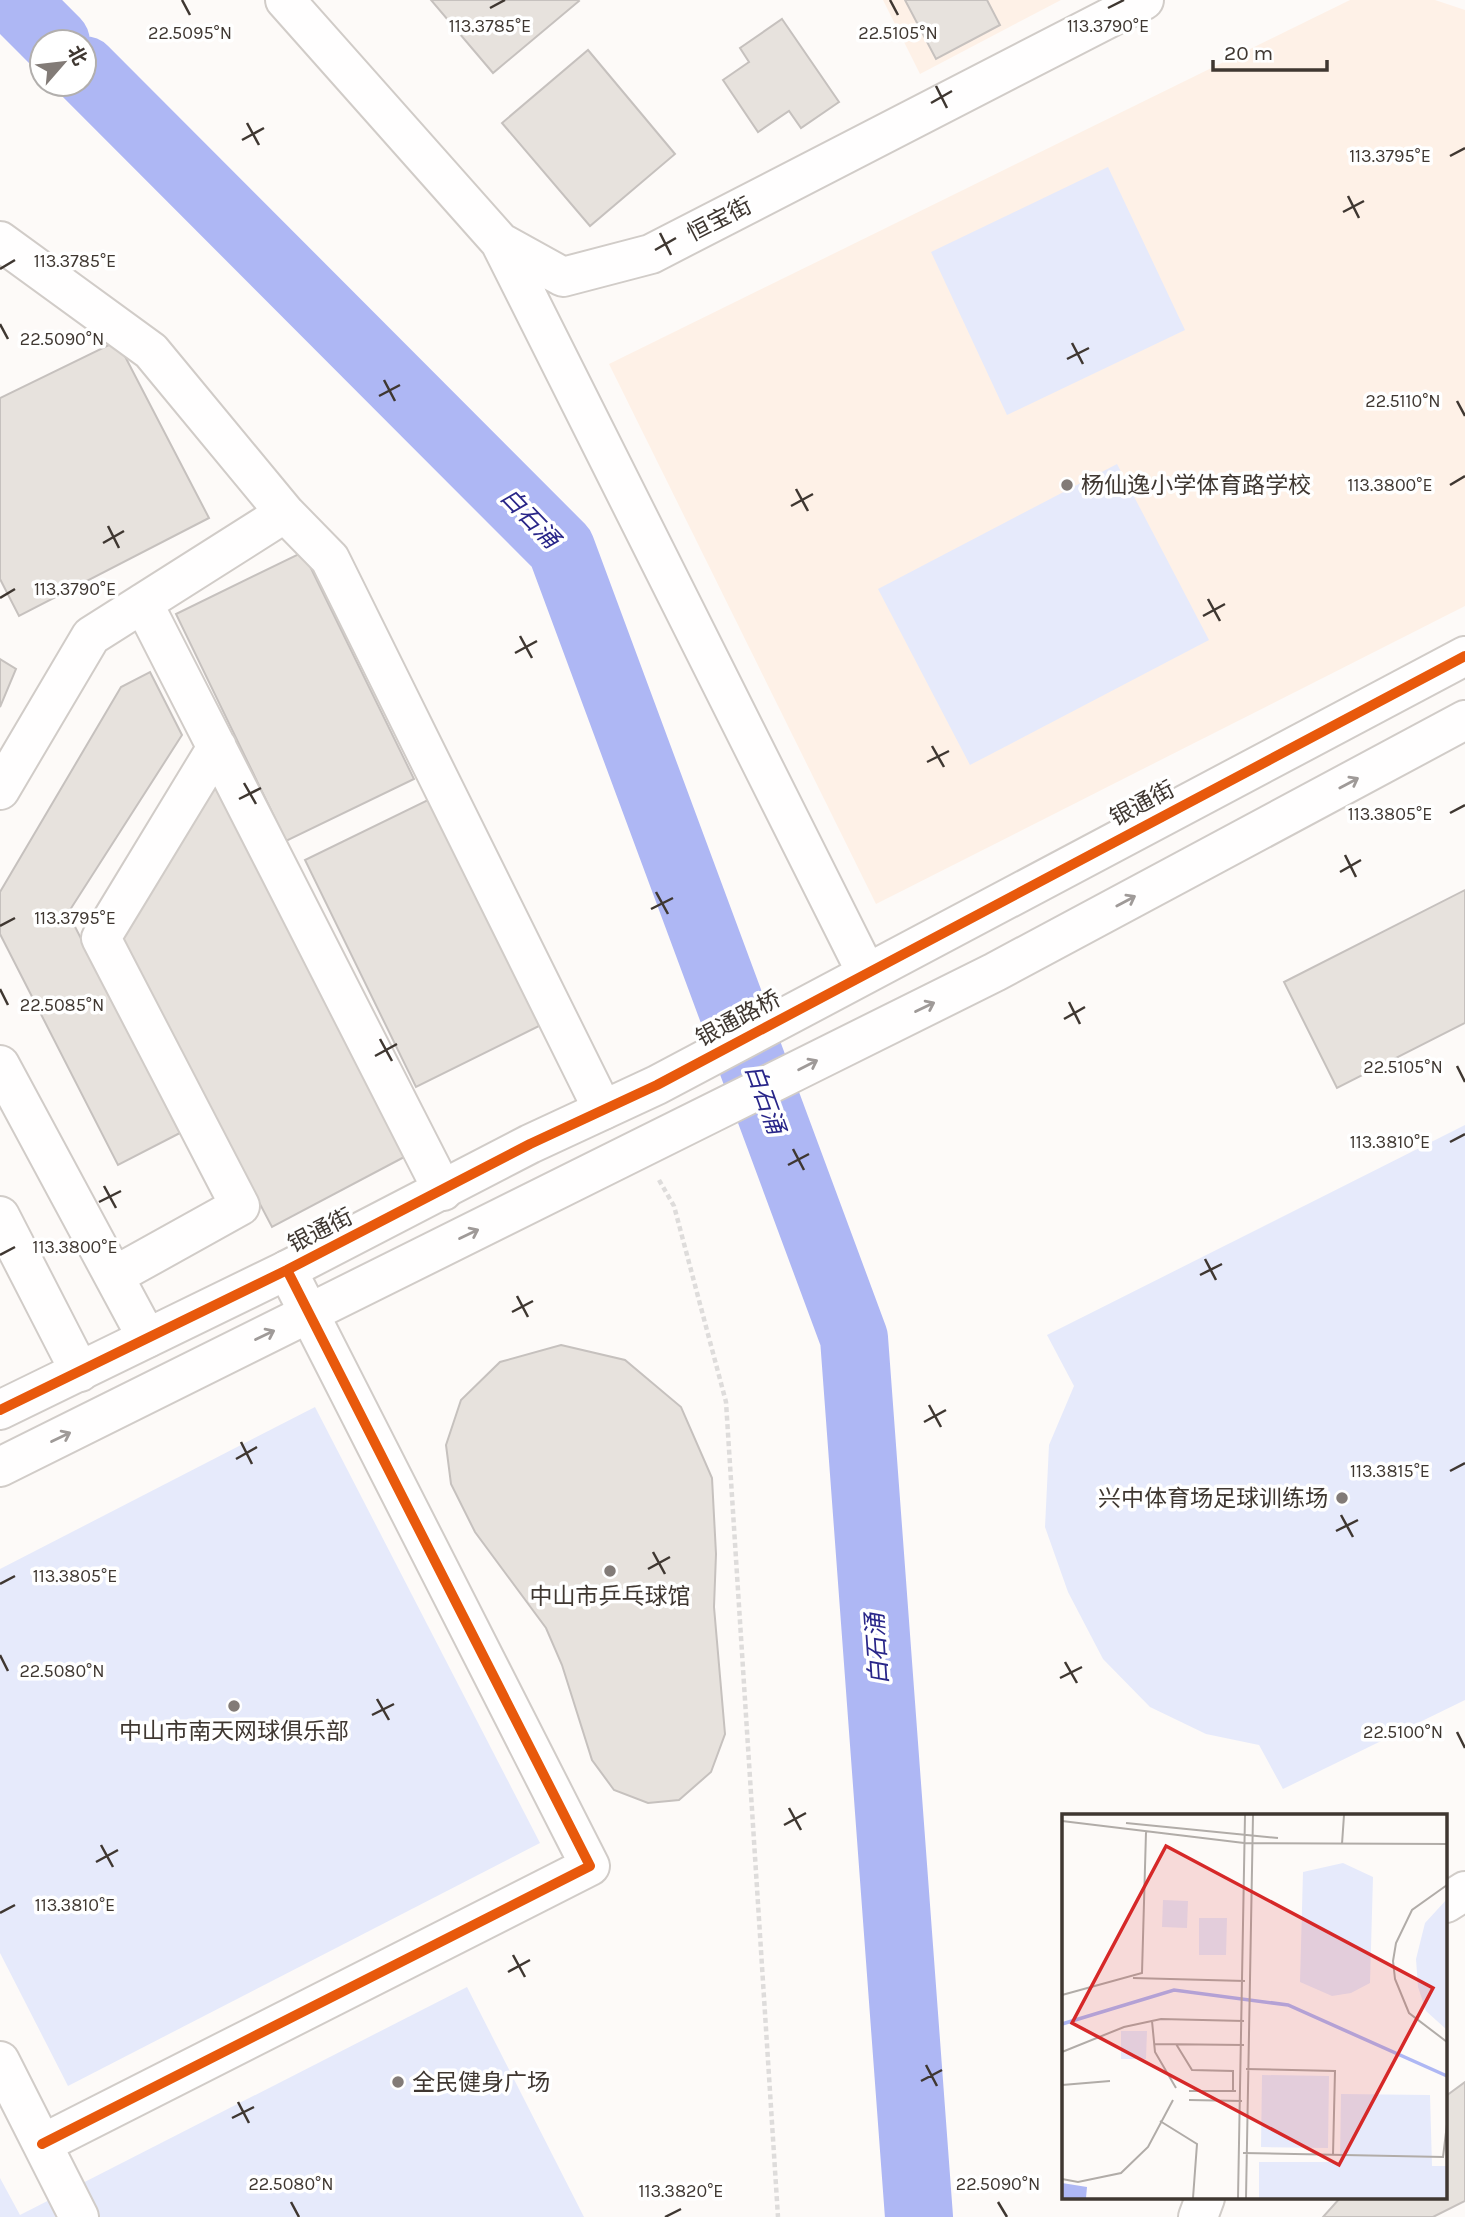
<svg xmlns="http://www.w3.org/2000/svg" width="1465" height="2217" viewBox="0 0 1465 2217" font-family="Karla,'Noto Sans SC',sans-serif">
  <rect width="100%" height="100%" fill="#fdfaf8"/>
  <path fill="#fef1e7" d="M883 0H1061L920 74Z
    M1350 0H1435L1465 10V606L876 904 609 364Z"/>
  <path fill="#e6eafb" d="M1108 167 1185 330 1007 415 931 252Z
    M1117 464 1209 640 970 765 878 589Z
    M1465 1125V1700L1283 1789 1259 1745 1206 1734 1150 1707 1103 1659 1068 1592 1045 1527 1049 1445 1074 1386 1047 1335Z
    M315 1407 540 1843 68 2086 0 1953V1569Z
    M467 1987 584 2217H0V2178L20 2215Z"/>
  <g fill="none" stroke-linecap="round" stroke-linejoin="round">
    <path stroke="#aeb7f4" stroke-width="68" d="M14 0 56 42
      M84 70 561 548 854 1338 919 2217"/>
  </g>
  <path fill="#e7e2dd" stroke="#c6c1be" stroke-width="2" d="M431 0H578L579 1 493 73Z
    M905 0H987L1000 25 936 59Z
    M782 19 839 102 801 128 789 111 758 132 723 80 749 62 740 48Z
    M588 50 675 154 590 226 502 123Z
    M117 341 209 518 19 616 0 579V398Z
    M303 552 414 779 286 841 176 614Z
    M0 659 16 669 0 707Z
    M150 672 182 735 68 913 180 1133 118 1165 0 934V892L121 687Z
    M216 789 408 1155 272 1227 118 933 197 799Z
    M432 798 543 1024 416 1087 305 860Z
    M1465 890V1023L1337 1088 1284 982Z
    M561 1345 625 1360 681 1407 712 1478 716 1554 714 1607 725 1734 711 1772 679 1800 648 1803 614 1790 592 1760 562 1665 546 1628 475 1532 451 1484 446 1445 461 1400 500 1362Z
    M1465 2082V2201L1433 2217H1323L1340 2198H1446V2096Z"/>
  <g fill="none" stroke-linecap="round" stroke-linejoin="round">
    <defs>
      <path id="minor" d="M285 0 500 242 563 277 651 254 1144 0
        M0 241 151 351 285 513 330 559 603 1110
        M500 242 866 972
        M143 603 443 1191
        M0 790 91 636 285 513
        M0 1065 147 1338
        M0 1216 80 1372
        M114 1276 240 1206 101 938 217 747
        M1446 1903 1465 1891
        M0 2061 79 2217
        M42 2144 590 1866 287 1270
        M1198 2217 1205 2198"/>
      <path id="tertiary" d="M0 1410 287 1270 530 1144 657 1085 1465 656
        M0 1467 995 972 1465 720"/>
    </defs>
    <use href="#minor" stroke="#d1ccc8" stroke-width="42"/>
    <use href="#tertiary" stroke="#d1ccc8" stroke-width="42"/>
    <path stroke="#dedcdb" stroke-width="4.5" stroke-dasharray="5 3.5" stroke-linecap="butt" d="M659 1180 674 1206 726 1402 778 2217"/>
    <use href="#minor" stroke="#fffefe" stroke-width="38"/>
    <use href="#tertiary" stroke="#fffefe" stroke-width="38"/>
    <defs>
      <path id="cycleway" d="M0 1410 287 1270 530 1144 657 1085 1465 656
        M42 2144 590 1866 287 1270"/>
    </defs>
    <use href="#cycleway" stroke="#fff" stroke-width="15"/>
    <use href="#cycleway" stroke="#e8590c" stroke-width="10"/>
  </g>
  <defs><path id="oneway-shaft" d="M-6 0H5M1.5-3L5.5 0L1.5 3" fill="none" stroke-width="1.6" stroke-linecap="round" stroke-linejoin="round" transform="scale(1.75)"/></defs>
  <g stroke="#9f9a98">
    <use href="#oneway-shaft" transform="translate(1349 783) rotate(-28)"/>
    <use href="#oneway-shaft" transform="translate(1126 901) rotate(-28)"/>
    <use href="#oneway-shaft" transform="translate(925 1007) rotate(-26)"/>
    <use href="#oneway-shaft" transform="translate(808 1065) rotate(-27)"/>
    <use href="#oneway-shaft" transform="translate(469 1234) rotate(-26)"/>
    <use href="#oneway-shaft" transform="translate(265 1335) rotate(-26)"/>
    <use href="#oneway-shaft" transform="translate(61 1437) rotate(-26)"/>
  </g>
  <path fill="none" stroke="#3f3731" stroke-width="2.5" d="M182 0 190 15M890 0 898 15M490 8 505 0M1108 8 1124 0M936 86 947 108M931 103 952 91M247 123 259 145M242 140 264 128M1450 156 1465 148M1348 196 1359 218M1343 212 1364 201M660 233 671 255M655 250 676 238M0 269 15 260M0 324 8 339M1072 343 1083 364M1067 359 1089 348M384 380 395 401M379 396 400 385M1457 401 1465 416M1450 485 1465 476M796 489 808 511M791 506 813 494M108 526 119 548M103 543 124 531M0 598 15 589M1208 599 1220 621M1203 616 1225 604M520 636 532 658M515 653 537 641M932 746 944 767M927 762 949 751M244 783 256 804M239 799 261 788M1450 813 1465 805M1345 855 1356 877M1340 872 1361 860M656 892 668 914M651 909 673 898M0 926 15 918M0 989 8 1005M1069 1002 1080 1024M1064 1019 1085 1007M380 1039 392 1061M375 1056 397 1044M1457 1066 1465 1082M1450 1142 1465 1134M793 1149 804 1170M788 1165 809 1154M104 1186 116 1208M99 1202 121 1191M0 1255 15 1247M1205 1259 1216 1280M1200 1275 1222 1264M517 1296 528 1317M512 1312 533 1301M929 1405 941 1427M924 1422 946 1410M241 1442 252 1464M236 1459 257 1447M1450 1471 1465 1463M1341 1515 1353 1537M1336 1531 1358 1520M653 1552 665 1574M648 1569 670 1557M0 1584 15 1576M0 1655 8 1671M1065 1662 1077 1683M1060 1678 1082 1667M377 1699 389 1720M372 1715 394 1704M1457 1732 1465 1748M789 1808 801 1830M784 1825 806 1813M101 1845 113 1867M96 1862 118 1850M0 1913 15 1905M513 1955 525 1977M508 1972 530 1960M926 2065 937 2086M921 2081 942 2070M238 2102 249 2123M232 2118 254 2107M291 2202 299 2217M998 2202 1007 2217M665 2217 681 2209"/>
  <g fill="#827b77" stroke="#fff" stroke-width="2.5">
    <circle cx="1067" cy="485" r="7"/>
    <circle cx="1342" cy="1498" r="7"/>
    <circle cx="610" cy="1571" r="7"/>
    <circle cx="234" cy="1706" r="7"/>
    <circle cx="398" cy="2082" r="7"/>
  </g>
  <g text-anchor="middle" stroke-width="7" stroke-linejoin="round" paint-order="stroke">
    <g font-size="23" fill="#3f3731" stroke="#fff">
      <text transform="translate(719 219) rotate(-27)" y="8">恒宝街</text>
      <text transform="translate(1142 803) rotate(-28)" y="8">银通街</text>
      <text transform="translate(738 1018) rotate(-28)" y="8">银通路桥</text>
      <text transform="translate(320 1230) rotate(-27)" y="8">银通街</text>
    </g>
    <g font-size="23" fill="#3f3731" stroke="#fff" text-anchor="start">
      <text x="1081" y="493">杨仙逸小学体育路学校</text>
      <text x="1328" y="1506" text-anchor="end">兴中体育场足球训练场</text>
      <text x="610" y="1604" text-anchor="middle">中山市乒乓球馆</text>
      <text x="234" y="1739" text-anchor="middle">中山市南天网球俱乐部</text>
      <text x="412" y="2090">全民健身广场</text>
    </g>
    <g font-size="24" font-style="italic" fill="#292689" stroke="#fff">
      <text transform="translate(530 518) rotate(46)" y="8">白石涌</text>
      <text transform="translate(765 1099) rotate(70)" y="8">白石涌</text>
      <text transform="translate(877 1649) rotate(-94)" y="8">白石涌</text>
    </g>
  </g>
  <g transform="translate(1062 1814)">
    <rect width="385" height="385" fill="#fdfaf8"/>
    <path d="M281 49 311 63 308 169 289 179 270 182 238 168 241 58ZM385 85V216L364 197 356 173 354 145 363 109ZM101 86 126 87 125 114 100 113ZM137 104H165L164 141H137ZM59 217H85L84 245H59ZM200 261 267 262 266 334 199 333ZM279 280 368 281 370 352H385V384H197V348H278Z" fill="#e6eafb"/>
    <path d="M0 369 25 373 24 384H0Z" fill="#aeb7f4"/>
    <path fill="none" stroke="#aeb7f4" stroke-width="3.5" d="M0 210 112 176 226 191 385 262"/>
    <path fill="none" stroke="#b1aca8" stroke-width="2" d="M0 7 182 29 385 30M64 9 216 24M280 30 282 1M385 71 350 96 334 129 331 147 333 165 347 199 385 228M71 164 183 167M0 181 80 159 84 18M90 207 93 238 114 274M92 230 182 231M114 230 130 256 171 257V277M0 238 62 213 99 205 182 207M184 255 273 257 271 341M0 271 48 267M127 277H174M127 286 180 287M98 307 135 330 131 384M181 339 381 343 385 310M0 365 16 368 59 359 86 333 111 286M176 384 183 1M184 384 191 1"/>
    <path fill="#d62828" fill-opacity="0.15" stroke="#d62828" stroke-width="3.5" d="M104 32 371 174 277 351 10 209Z"/>
    <rect width="385" height="385" fill="none" stroke="#3f3731" stroke-width="3.5"/>
  </g>
  <g font-size="18" text-anchor="middle" fill="#3f3731" stroke="#fff" stroke-width="7" stroke-linejoin="round" paint-order="stroke">
    <text x="490" y="32">113.3785°E</text>
    <text x="1108" y="32">113.3790°E</text>
    <text x="190" y="39">22.5095°N</text>
    <text x="898" y="39">22.5105°N</text>
    <text x="1390" y="162">113.3795°E</text>
    <text x="75" y="267">113.3785°E</text>
    <text x="62" y="345">22.5090°N</text>
    <text x="1403" y="407">22.5110°N</text>
    <text x="1390" y="491">113.3800°E</text>
    <text x="75" y="595">113.3790°E</text>
    <text x="1390" y="820">113.3805°E</text>
    <text x="75" y="924">113.3795°E</text>
    <text x="62" y="1011">22.5085°N</text>
    <text x="1403" y="1073">22.5105°N</text>
    <text x="1390" y="1148">113.3810°E</text>
    <text x="75" y="1253">113.3800°E</text>
    <text x="1390" y="1477">113.3815°E</text>
    <text x="75" y="1582">113.3805°E</text>
    <text x="62" y="1677">22.5080°N</text>
    <text x="1403" y="1738">22.5100°N</text>
    <text x="75" y="1911">113.3810°E</text>
    <text x="291" y="2190">22.5080°N</text>
    <text x="998" y="2190">22.5090°N</text>
    <text x="681" y="2197">113.3820°E</text>
  </g>
  <g transform="translate(63 63) rotate(62)"><circle r="33" fill="#ffffff" stroke="#b2afad" stroke-width="2"/>
  <path d="M0-5L12 26L0 18L-12 26Z" fill="#827b77"/>
  <text y="-10" font-size="19" font-weight="bold" text-anchor="middle" fill="#3f3731">北</text>
  </g>
  <path d="M1213 60v10h114v-10" fill="none" stroke="#3f3731" stroke-width="3.5"/>
  <text x="1224" y="60" font-size="21" fill="#3f3731" stroke="#ffffff" stroke-width="5" paint-order="stroke">20 m</text>
</svg>
